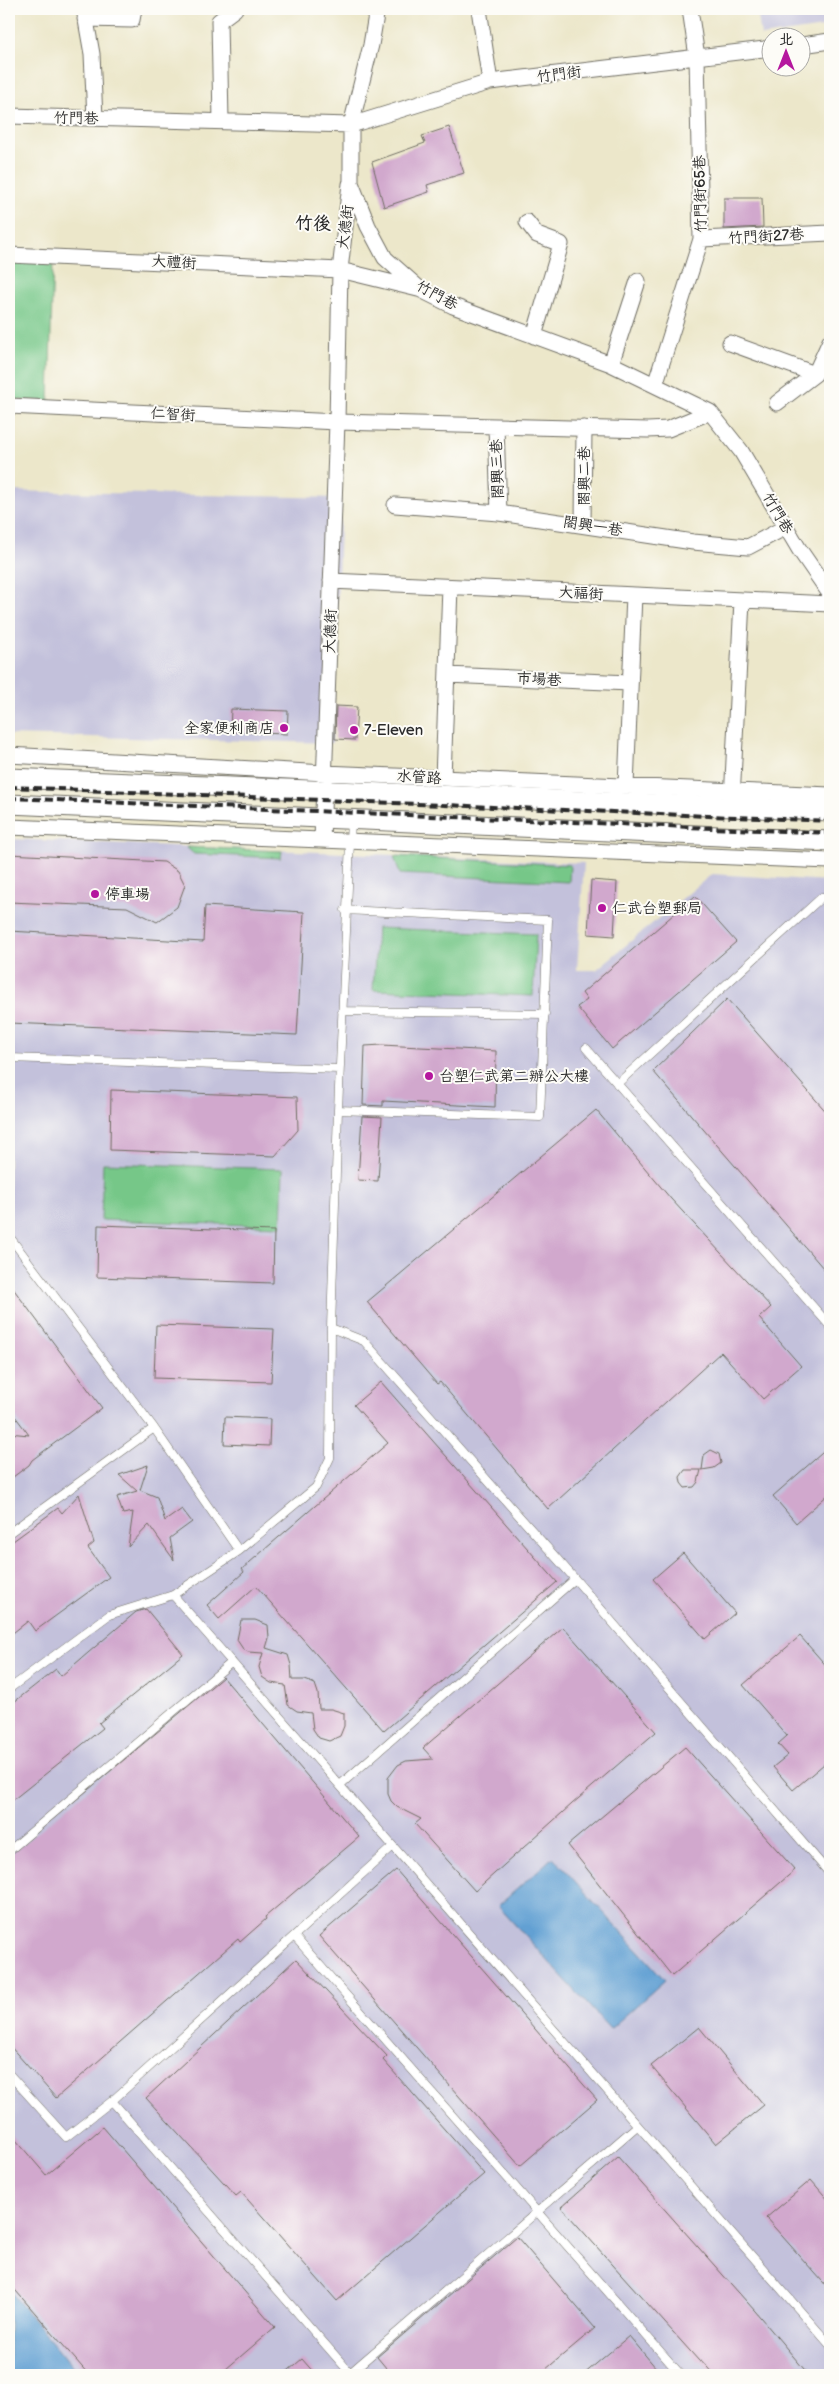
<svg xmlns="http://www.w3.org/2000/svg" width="839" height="2384" viewBox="0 0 839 2384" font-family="'Balsamiq Sans','LXGW WenKai TC',sans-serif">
  <rect width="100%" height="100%" fill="#fdfcf7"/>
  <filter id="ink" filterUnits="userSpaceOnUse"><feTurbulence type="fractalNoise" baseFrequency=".02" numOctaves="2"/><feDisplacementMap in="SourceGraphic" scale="10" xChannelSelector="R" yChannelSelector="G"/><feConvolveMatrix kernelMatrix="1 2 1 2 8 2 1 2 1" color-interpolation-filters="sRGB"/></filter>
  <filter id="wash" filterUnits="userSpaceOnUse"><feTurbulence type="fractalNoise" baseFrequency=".0096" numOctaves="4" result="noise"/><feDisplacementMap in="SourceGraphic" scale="20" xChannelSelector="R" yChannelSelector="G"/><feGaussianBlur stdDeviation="1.12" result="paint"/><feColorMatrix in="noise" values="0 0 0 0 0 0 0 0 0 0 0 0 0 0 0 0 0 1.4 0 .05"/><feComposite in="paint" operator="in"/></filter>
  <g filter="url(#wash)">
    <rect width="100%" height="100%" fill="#ece7ca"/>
    <path fill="#c3c1db" d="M757 9H830V26L761 36Z
      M9 491 341 498 332 743 9 735Z
      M9 839 584 863 577 970H596L712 874 830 881V2375H9Z"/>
    <path fill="#76c788" stroke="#50795a" d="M9 261 53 262 49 401 9 400Z
      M186 847 282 851 281 858 194 854Z
      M394 856 570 865 569 882 400 874Z
      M377 928 536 934 533 996 373 990Z
      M103 1163 283 1169 281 1226 101 1220Z"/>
    <path fill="#62a0d3" stroke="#46667f" d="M553 1857 665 1980 610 2029 498 1906Z
      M9 2290 79 2375H9Z"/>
    <g id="blocks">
      <path fill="#d1a8cd" d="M449 127 464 173 427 185 429 192 384 207 372 162 425 143 422 136Z
        M724 198H762L763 227 724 229Z
        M336 706 357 707 355 740 335 739Z
        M231 709 288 711 287 734 230 732Z
        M9 854 164 862 178 871 185 885 177 907 157 922 127 907 9 902Z
        M591 880 617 882 614 936 588 934Z
        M695 896 736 942 612 1049 577 1007 587 1000 582 993Z
        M205 906 304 912 297 1035 9 1023V931L203 942Z
        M727 999 830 1116V1276L653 1071Z
        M382 1045 496 1051 495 1107 383 1101V1106L363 1105 365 1046Z
        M111 1090 297 1097 298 1130 275 1156 110 1150Z
        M596 1110 671 1199 771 1307 759 1318 801 1366 763 1399 721 1352 548 1509 440 1382 437 1384 367 1302Z
        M362 1116 382 1117 378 1181 358 1180Z
        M98 1225 274 1231 273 1283 97 1277Z
        M9 1283 102 1408 32 1460 29 1465 9 1480V1433L29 1435 9 1408Z
        M156 1325 274 1329 271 1382 154 1378Z
        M381 1382 557 1582 384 1731 256 1586 219 1619 207 1605 244 1572 242 1569 388 1443 354 1405Z
        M225 1417 270 1419 269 1446 224 1444Z
        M830 1446V1493L796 1523 773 1496Z
        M711 1450 719 1454 721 1463 714 1468 702 1470 704 1455Z
        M148 1465 140 1490 157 1497 165 1521 182 1509 192 1522 170 1538 174 1560 149 1525 128 1547 133 1512 123 1514 117 1497 137 1491 119 1475Z
        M685 1470H701L698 1482 694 1487 685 1488 681 1483 680 1477Z
        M79 1494 94 1543 88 1548 109 1577 35 1631 28 1621 9 1636V1544L58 1508 62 1513Z
        M683 1553 735 1613 705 1639 653 1579Z
        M146 1609 183 1654 99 1723 103 1728 9 1803V1706L56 1669 61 1676 136 1612Z
        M241 1620H255L268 1625 269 1638 266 1648 288 1655 291 1665 292 1680H305L315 1684 318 1693 319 1709H331L344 1713V1726L340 1736 329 1741 319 1738 313 1729 311 1713 297 1711 288 1705 285 1685 271 1683 262 1677 259 1667 263 1653 248 1652 243 1649 237 1640Z
        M563 1627 656 1732 572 1804 475 1891 415 1824 421 1819 397 1807 391 1801 388 1794V1778L398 1765 406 1761 433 1759 423 1748Z
        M800 1636 830 1670V1759L793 1790 773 1767 788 1755 778 1744 787 1736 743 1685Z
        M223 1677 359 1837 265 1917 266 1919 240 1942 238 1939 56 2098 9 2045V1856Z
        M685 1747 795 1870 672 1976 568 1845Z
        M396 1870 597 2100 520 2166 319 1936Z
        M296 1959 387 2056 383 2060 484 2174 337 2301 241 2192 236 2196 146 2098Z
        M699 2027 764 2105 716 2144 651 2066Z
        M103 2127 275 2327 219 2375H89L9 2283V2132L46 2175Z
        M618 2157 755 2311 809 2375H714L701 2360 699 2361 561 2207Z
        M811 2180 830 2202V2290L766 2218Z
        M517 2237 595 2328 539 2375H392L377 2357Z
        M629 2336 662 2375H583Z
        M302 2359 316 2375H283Z"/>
    </g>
  </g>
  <g filter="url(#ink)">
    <use href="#blocks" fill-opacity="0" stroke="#6f6d63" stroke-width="1"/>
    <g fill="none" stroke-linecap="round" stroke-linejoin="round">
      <defs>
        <path id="service" d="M342 1011 545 1014
          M586 1048 830 1326
          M9 1058 339 1069
          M617 1084 822 897H830
          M338 1110 540 1117 548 920 345 910
          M9 1236 154 1428 239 1551
          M331 1328 364 1341 575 1579 830 1874
          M9 1533 154 1428
          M173 1595 830 2345
          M9 1689 109 1615 173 1595 239 1551 316 1487 330 1458 331 1328 338 1110 351 820
          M340 1785 575 1579
          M9 1851 232 1662
          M295 1937 681 2375
          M9 2074 66 2137 112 2101 392 1847
          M112 2101 352 2375
          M350 2373 637 2126"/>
        <path id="minor" d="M84 9 92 54 95 118
          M479 9 490 82
          M85 19 132 20 134 9
          M802 45 830 41
          M9 116 351 125V183L368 226 385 258 421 290 453 306 611 364 710 412 741 451 799 549 830 594
          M221 121 219 21 235 9
          M351 125 490 82 772 48
          M351 125 371 45 377 9
          M527 222 537 235 561 244 534 336
          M701 239 830 233
          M9 255 340 270 418 289
          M730 343 815 374
          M611 364 638 281
          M655 385 701 239 697 57 690 9
          M777 403 815 374 830 341
          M9 406 337 422 648 430 668 429 710 412
          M496 426 499 513
          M395 505 499 513 693 542 748 547 786 527
          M583 525 584 428
          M331 581 830 604
          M447 675 630 683
          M9 755 325 773 830 795
          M443 778 450 587
          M626 786 634 595
          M732 800 742 600
          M9 827 830 861
          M322 840 337 422 340 270 350 184"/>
        <path id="tertiary" d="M9 778 830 811
          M9 804 830 841"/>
      </defs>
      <use href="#service" stroke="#6f6d63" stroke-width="9"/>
      <use href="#minor" stroke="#6f6d63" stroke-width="17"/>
      <use href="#tertiary" stroke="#6f6d63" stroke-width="21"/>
      <use href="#service" stroke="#fff" stroke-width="8"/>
      <use href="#minor" stroke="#fff" stroke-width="15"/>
      <use href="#tertiary" stroke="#fff" stroke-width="19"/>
      <path stroke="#2b2b2b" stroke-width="4" stroke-dasharray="8 4" stroke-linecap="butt" d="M9 787 830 821
        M9 798 830 833"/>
    </g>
  </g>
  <g fill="#b5179e" stroke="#fdfcf7" stroke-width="2">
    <circle cx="284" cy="728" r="5"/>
    <circle cx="354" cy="730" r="5"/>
    <circle cx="95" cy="894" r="5"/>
    <circle cx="602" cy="908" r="5"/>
    <circle cx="429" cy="1076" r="5"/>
  </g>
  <g text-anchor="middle" stroke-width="4" stroke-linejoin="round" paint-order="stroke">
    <g font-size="15" fill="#2b2b2b" stroke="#fdfcf7">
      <text transform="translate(559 74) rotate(-7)" y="5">竹門街</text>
      <text transform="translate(76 118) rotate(1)" y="5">竹門巷</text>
      <text transform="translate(700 194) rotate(-91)" y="5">竹門街65巷</text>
      <text transform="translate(345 227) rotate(-83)" y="5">大德街</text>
      <text transform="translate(766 236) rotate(-3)" y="5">竹門街27巷</text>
      <text transform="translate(174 262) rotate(3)" y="5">大禮街</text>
      <text transform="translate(437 295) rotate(29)" y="5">竹門巷</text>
      <text transform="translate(173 414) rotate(3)" y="5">仁智街</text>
      <text transform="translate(497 469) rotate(-92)" y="5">閤興三巷</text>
      <text transform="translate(584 476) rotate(-90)" y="5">閤興二巷</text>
      <text transform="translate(778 513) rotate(59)" y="5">竹門巷</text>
      <text transform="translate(593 526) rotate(9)" y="5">閤興一巷</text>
      <text transform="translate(581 593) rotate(3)" y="5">大福街</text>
      <text transform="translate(330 631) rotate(-88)" y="5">大德街</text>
      <text transform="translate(539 679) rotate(3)" y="5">市場巷</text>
      <text transform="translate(419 777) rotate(3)" y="5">水管路</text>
    </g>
    <g font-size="15" fill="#2b2b2b" stroke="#fdfcf7" text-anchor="start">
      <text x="274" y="733" text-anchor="end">全家便利商店</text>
      <text x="364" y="735">7-Eleven</text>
      <text x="105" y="899">停車場</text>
      <text x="612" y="913">仁武台塑郵局</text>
      <text x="439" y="1081">台塑仁武第二辦公大樓</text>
    </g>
    <g font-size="18" font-weight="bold" fill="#2b2b2b" stroke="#fdfcf7">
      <text x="313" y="229">竹後</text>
    </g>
  </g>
  <rect width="839" height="2384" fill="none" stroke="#fdfcf7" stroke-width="30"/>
  <g transform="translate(786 52)"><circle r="24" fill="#fdfcf7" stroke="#a9a8a5"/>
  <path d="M0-4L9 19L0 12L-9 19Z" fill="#b5179e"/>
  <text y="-8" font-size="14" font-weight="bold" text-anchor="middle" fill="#2b2b2b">北</text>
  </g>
</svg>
